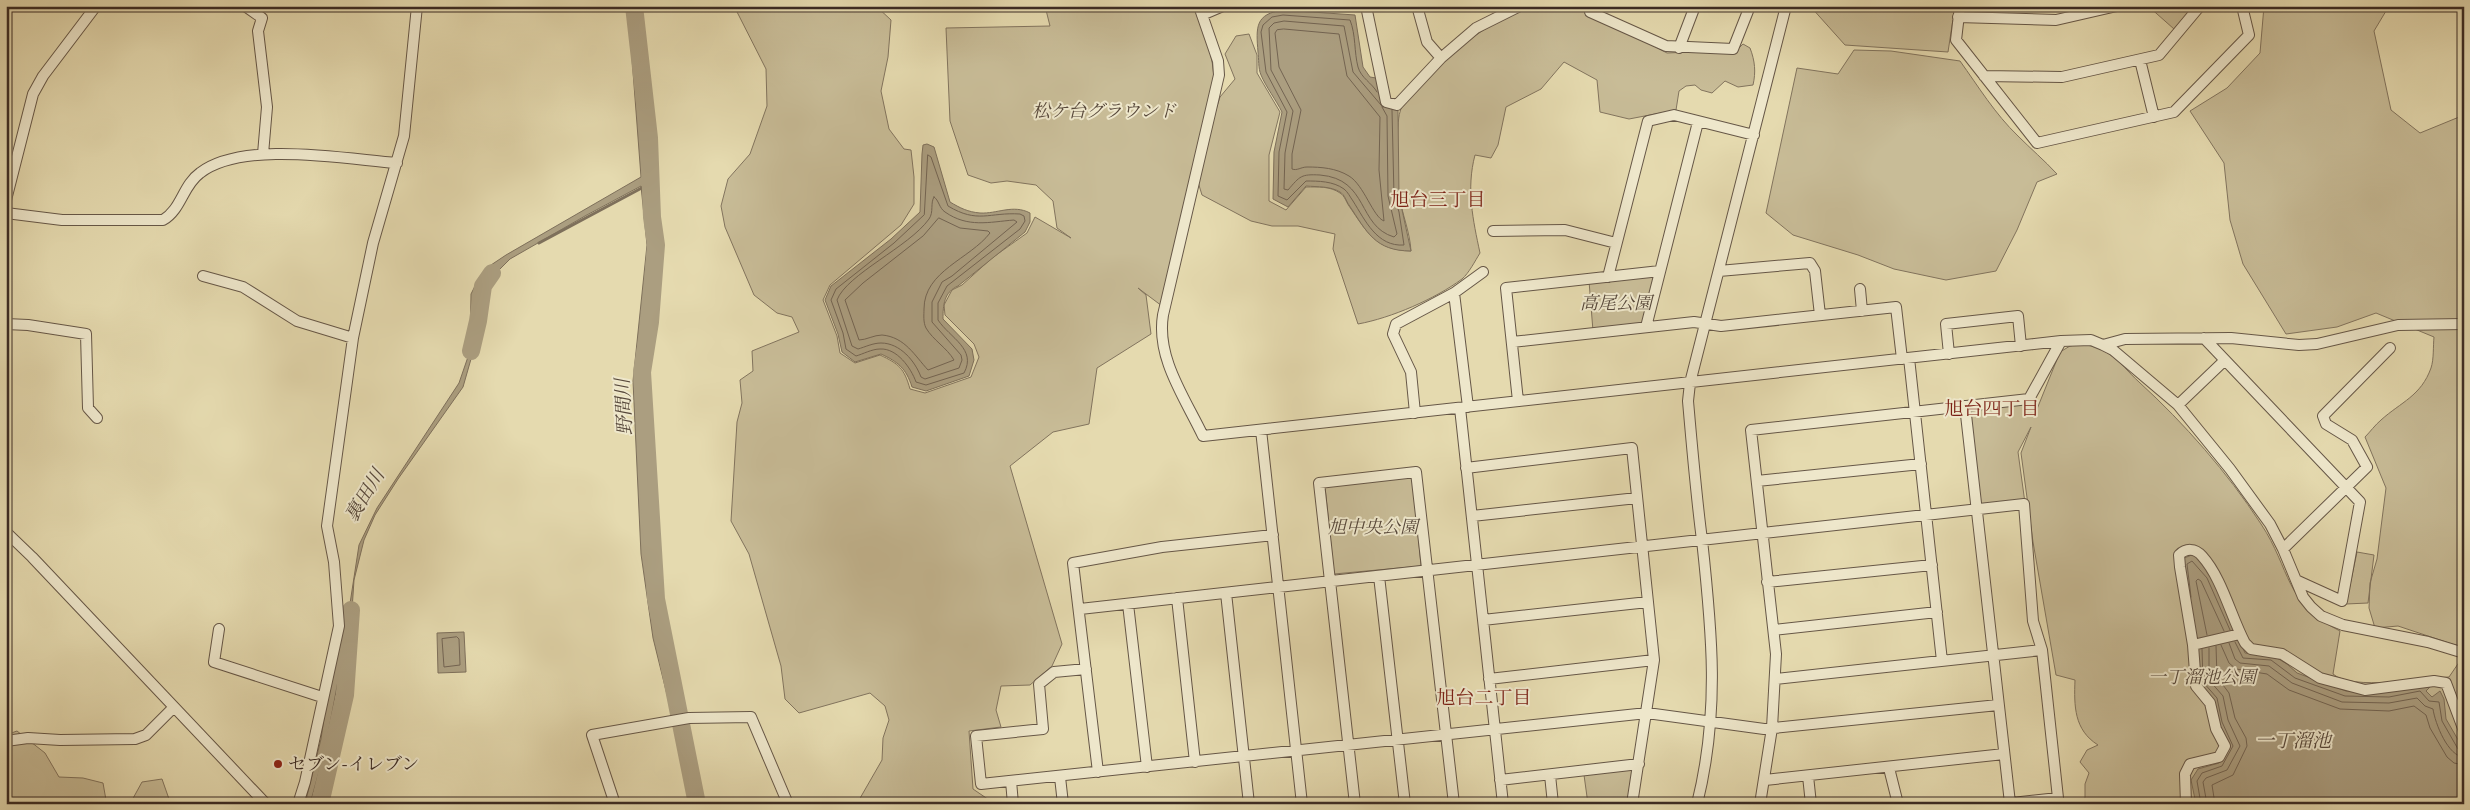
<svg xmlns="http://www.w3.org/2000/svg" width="2470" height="810" viewBox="0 0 2470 810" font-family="'Old Standard TT','Noto Serif JP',serif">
  <rect width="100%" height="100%" fill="#e5daaf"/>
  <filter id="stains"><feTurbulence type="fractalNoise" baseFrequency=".004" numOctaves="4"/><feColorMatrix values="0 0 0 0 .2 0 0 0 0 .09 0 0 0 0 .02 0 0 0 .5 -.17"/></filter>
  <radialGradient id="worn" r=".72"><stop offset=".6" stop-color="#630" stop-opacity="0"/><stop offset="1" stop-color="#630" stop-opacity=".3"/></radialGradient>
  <path fill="#c8bc97" stroke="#82745e" d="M734 6H876L891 20 888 57 881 91 889 129 904 149 911 150 914 177V204L901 225 830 285 823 300 837 336 840 353 855 363 880 355C899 364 904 368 910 389L925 393 971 377 979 357 974 344 945 315 944 305 952 290 962 285 992 258 1027 233 1035 217 1071 238 1057 228 1053 201 1036 185 1007 181 991 183 968 175 950 121 946 28 1050 26 1045 6H1195C1204 32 1214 56 1214 83L1162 306 1138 288 1146 295 1151 334 1097 368 1089 424 1053 432 1010 466 1062 644 1052 666 1030 685 1001 686 996 710 1001 727 969 731 973 789 995 804H867L859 800 882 760 883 738 889 720 885 706 870 693 799 713 785 699 781 666 749 554 731 521 737 422 742 403 740 380 753 371 752 351 799 332 792 317 777 313 754 295 725 227 721 206 728 179 750 154 767 106 766 69Z
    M1531 6H1577L1667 53 1737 50 1743 44 1750 48C1755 61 1756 72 1753 85L1738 87 1725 81 1712 93 1701 90 1695 85 1686 86 1679 91 1676 110 1629 119 1600 112 1597 80 1564 62 1541 89 1506 107 1498 145 1491 158 1475 155C1466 189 1473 220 1480 253 1475 261 1469 273 1462 279 1435 299 1391 318 1358 324L1333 249 1335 234 1298 226H1272L1251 221 1202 195 1198 182 1212 122 1220 97 1235 79 1225 54 1236 36 1249 34 1257 55V73L1280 112 1269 155V201L1286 210 1306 187C1318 187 1330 186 1340 193 1345 196 1346 202 1349 206 1367 232 1375 250 1411 251 1410 232 1402 214 1399 195 1397 182 1396 123 1400 112 1402 102 1411 94 1417 87 1449 51 1486 24 1531 6Z
    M1810 6H1955L1948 52 1845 45Z
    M2148 6H2194L2174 29Z
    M2264 6H2389L2374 31 2391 110 2420 133 2464 115V648L2398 626 2375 628 2369 608 2370 583 2377 559 2386 488 2365 437C2370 432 2375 425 2381 420 2401 402 2421 396 2431 368 2434 359 2433 347 2434 337L2376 313 2337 327 2286 334 2243 264 2230 220 2224 163 2190 111 2227 88 2260 53Z
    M1854 50 1891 51 1960 61C1978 86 1995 114 2018 136 2031 149 2044 160 2057 174L2037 182 2017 230 1996 271 1946 280 1894 269 1858 255 1793 235 1766 213 1797 68 1838 74Z
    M1659 273 1645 325 1593 331 1589 281Z
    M2080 344C2090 345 2100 348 2109 354 2120 361 2129 373 2139 382 2185 424 2227 472 2261 524 2291 569 2284 604 2340 631L2333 674C2352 691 2423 678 2449 677L2462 658H2464V804H2068L2085 798V784L2089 773 2080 762 2087 750 2098 745C2074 730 2074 706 2075 680L2056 675 2033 542 2021 453 2031 427 2018 452 2025 503 1978 507 1968 408 2036 400 2035 414 2060 352 2070 346Z
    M1413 477 1421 566 1334 574 1325 487Z
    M2357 552 2374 555 2368 603 2346 604Z
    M17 731 45 753 59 777 83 778 103 783 106 800 131 802 142 782 162 779 169 799 174 804H6V735Z
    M1635 767 1628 804H1588L1584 775Z"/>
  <path fill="#ab9e80" stroke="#7e705b" d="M628 6H634L654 245 639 373 646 541 662 647 678 710 695 804H690L676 731 653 638 641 554 633 381 647 245 641 186 585 216 510 259 493 276 480 297 475 345 463 387 398 479 375 515 364 540 354 580 351 625 338 681 325 750 310 804H305L321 739 328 690 349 610 359 545 377 508 459 383 470 351 471 294 480 276 491 265 506 255 641 177Z
    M1283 10 1355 15 1363 67 1370 77 1376 78 1398 111 1399 196 1411 251C1375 251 1367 232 1349 205 1346 201 1345 195 1340 192 1330 186 1318 187 1306 186L1288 207 1273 199 1274 152 1282 112C1276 100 1266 87 1261 75 1258 68 1259 59 1258 52 1256 27 1255 14 1283 10Z
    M927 144 934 147 950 202C960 208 968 212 980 213 997 214 1013 204 1030 213V222L1025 232 958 286C944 292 943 305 943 319L972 349 974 360 969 376 926 391 912 387C906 368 898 362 881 354L855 362 842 352 838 334 825 300 831 286 891 239 920 212 922 154 923 145Z
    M2194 554 2211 575 2245 653 2272 655 2287 664 2297 673 2346 691 2389 692 2429 684 2431 686 2426 691 2432 697 2440 691 2444 699 2446 719 2464 750V804H2196L2191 780 2198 769 2219 763 2229 745 2197 684 2182 559Z
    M464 632 466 672 438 673 437 633Z"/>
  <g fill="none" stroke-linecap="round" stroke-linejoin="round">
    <path stroke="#736452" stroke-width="1" d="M1284 29 1339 34 1347 76 1380 117 1379 170 1384 221C1373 217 1364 185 1349 176 1336 168 1321 167 1307 167 1301 167 1297 171 1292 169V154L1301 110 1279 67 1275 33 1277 30Z
      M1377 92C1372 83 1361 78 1358 67 1354 52 1356 35 1350 20L1283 15 1272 17 1263 25 1261 32 1266 72 1287 112 1279 152 1278 196 1287 200 1306 181C1318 181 1333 181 1344 189 1348 192 1350 197 1353 201 1365 220 1377 247 1404 245L1399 212 1394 196 1392 110
      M1381 105 1353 72 1344 26 1284 21 1274 23 1269 28 1271 70 1293 111 1285 153 1284 189 1288 190C1300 176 1301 174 1320 175 1369 179 1357 226 1394 237L1397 234 1388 196 1387 116 1382 107
      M928 155 931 157 948 206C978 224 989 212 1020 214L1024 216 1025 221 1020 229 947 286 938 303V320C950 338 977 349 964 373L926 385 916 382C911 368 897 348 880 349 872 349 863 354 856 356L846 349 843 333 831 300 836 289 894 243 924 215Z
      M934 197C939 200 939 208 945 212 968 228 989 222 1014 220L1017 222 952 276 942 282 932 302V322L961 355 962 360 959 368 925 379 921 377C915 361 900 343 881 343 873 343 865 347 858 349L852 346 837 300C847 274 909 247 929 219 934 212 930 203 934 197Z
      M939 218 960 228 988 231 990 233C970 259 924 271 924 309 924 315 923 322 926 328 933 340 947 348 954 360L928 370C915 356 905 337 882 335 874 335 866 340 859 340L845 300 863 283 923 236Z
      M2191 597 2187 564 2192 561 2207 578 2230 630
      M2207 635 2196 581 2198 579 2201 581 2224 631
      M457 637 459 639 460 665 444 667 442 639Z
      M2235 642 2243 658 2271 660 2295 678 2345 696 2389 697 2420 691 2429 701 2439 702 2442 721 2458 749 2464 751
      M2229 643 2235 659 2240 663 2269 666 2292 683 2342 702 2389 703 2417 698 2425 706 2433 709C2435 723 2448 757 2464 757
      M2221 645 2229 663 2236 669 2267 674 2289 690 2340 709 2389 711 2414 706 2426 715 2430 728 2447 757 2454 763 2464 765
      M2201 804 2197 781 2202 773 2222 766 2233 746 2222 722 2217 698 2203 682 2202 649
      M2207 804 2203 782 2206 778 2227 770 2240 746 2228 720 2223 696 2209 680V648
      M2215 804 2212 785 2233 775 2247 746 2246 738 2235 718 2229 693 2217 677 2216 646"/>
    <path stroke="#7e705b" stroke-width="3" d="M539 243 651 183"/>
    <path stroke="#ab9e80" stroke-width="18" d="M634 6 649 138 652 217 656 245 650 322 642 372 656 599 697 804
      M471 351 478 321 483 286 492 273
      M320 804 345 695 351 610"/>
    <defs>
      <path id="minor" d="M245 6 262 18 258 31 267 107 263 154
        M1199 6 1218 61 1219 75 1163 315C1156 358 1185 398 1203 436L2061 341 2091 340 2103 345 2125 339 2231 338 2299 345 2317 344 2398 325 2464 324
        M1366 6 1386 102 1397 105 1441 58 1476 28 1520 6
        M1417 6 1427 42 1441 58
        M1589 6 1590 12 1666 46 1733 49 1750 6
        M1960 6 1956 40 2037 143 2174 112 2249 35 2242 6
        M1202 15 1223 6
        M1958 17 2056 20 2117 6
        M1679 48 1695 6
        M2140 60 2154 117
        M1984 76 2062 77 2159 55 2200 6
        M6 200 33 94 43 76 96 6
        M6 213 62 220H163C181 210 183 185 200 173 243 140 345 159 397 163
        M1493 231 1565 230 1616 243
        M1719 271 1810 263 1815 271 1820 315
        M203 276 243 287 297 321 353 338
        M1608 277 1648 121 1674 115 1754 135
        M1860 289 1862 311
        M1454 293 1468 407
        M6 324 28 325 86 334 88 408 97 418
        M1646 327 1698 122
        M2204 338 2360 502 2342 601 2298 581
        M1512 342 1694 322 1721 326 1896 307 1902 359
        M2103 345 2113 350 2178 405 2230 469 2270 524 2283 549 2303 597 2311 607 2321 616 2343 625 2428 642 2464 653
        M1949 354 1946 324 2018 316 2021 346
        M1909 358 1942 661
        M1518 401 1506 288 1660 271
        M2178 405 2224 361
        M1965 406 2010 803
        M1460 408 1503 804
        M1415 413 1411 372 1393 334 1396 324 1454 293 1483 272
        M1261 430 1302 804
        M1466 468 1632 448 1654 660 1632 804
        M1757 481 1921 464
        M1472 516 1637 498
        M6 532 32 557 266 804
        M2283 549 2367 467 2352 440 2326 424 2323 416 2390 348
        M1379 576 1405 804
        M1767 582 1932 565
        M1226 593 1249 804
        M1177 598 1195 762
        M1128 604 1147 767
        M1080 609 2024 504 2033 621 2042 650 2058 798 2003 804
        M1483 620 1648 602
        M219 629 214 662 322 697
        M1774 630 1937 612
        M2193 645 2240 634
        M1086 669 1054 672 1039 684 1043 729 976 736 981 784 1647 713 1764 729 1998 705
        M1489 679 1654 660
        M1775 679 2042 650
        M6 741 28 738 60 740 135 739 146 735 174 707
        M1889 768 1898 804
        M1098 772 1073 563 1162 547 1273 535
        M1550 775 1553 804
        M1808 776 1811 804
        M1060 777 1063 804
        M1500 780 1639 764
        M1765 780 2004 754
        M1011 781 1013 804
        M298 804 305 782 339 626 334 562 327 526 353 338 373 243 404 136 417 6
        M615 804 592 735 689 718 751 717 788 804
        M1355 804 1319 483 1416 472 1454 804
        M1697 804C1720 712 1712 632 1702 540 1696 494 1692 447 1688 401L1690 383 1786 6
        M1760 804 1772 728 1776 654 1751 430 2029 399 2061 341
        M2186 804 2185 774 2190 764 2219 757 2225 746 2216 729 2210 703 2196 686 2193 645 2180 567 2179 555C2186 548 2195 548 2202 556 2222 578 2231 617 2245 643L2251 649 2282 654 2320 678 2365 690 2434 681 2446 683 2464 731"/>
    </defs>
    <use href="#minor" stroke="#665747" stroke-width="12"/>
    <use href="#minor" stroke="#eee7cb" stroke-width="10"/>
  </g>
  <circle fill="#8f2418" stroke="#eee7cb" stroke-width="2" cx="278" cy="764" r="5"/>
  <g text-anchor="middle" stroke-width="4" stroke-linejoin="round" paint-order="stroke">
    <g font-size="18" font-style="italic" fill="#57483b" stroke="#eee7cb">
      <text x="1104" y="117">松ケ台グラウンド</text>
      <text x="1616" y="309">高尾公園</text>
      <text x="1373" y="533">旭中央公園</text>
      <text x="2202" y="683">一丁溜池公園</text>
    </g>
    <g font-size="18" fill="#3b2b24" stroke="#eee7cb" text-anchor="start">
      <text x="288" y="770">セブン-イレブン</text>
    </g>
    <g font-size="19" fill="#7a1f14" stroke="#eee7cb">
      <text x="1438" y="206">旭台三丁目</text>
      <text x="1992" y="415">旭台四丁目</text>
      <text x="1484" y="704">旭台二丁目</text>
    </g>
    <g font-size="19" font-style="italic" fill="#57483b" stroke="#eee7cb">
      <text transform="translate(623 407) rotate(-93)" y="7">野間川</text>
      <text transform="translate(364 495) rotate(-59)" y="7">裏田川</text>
      <text x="2293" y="747">一丁溜池</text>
    </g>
  </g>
  <rect width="2470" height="810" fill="none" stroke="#e5daaf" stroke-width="25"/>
  <rect x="8" y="8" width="2455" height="795" fill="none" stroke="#3b2b24" stroke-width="2.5"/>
  <rect x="12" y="12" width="2445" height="785" fill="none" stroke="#3b2b24"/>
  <rect width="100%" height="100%" filter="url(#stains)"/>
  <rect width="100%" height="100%" fill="url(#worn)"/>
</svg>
